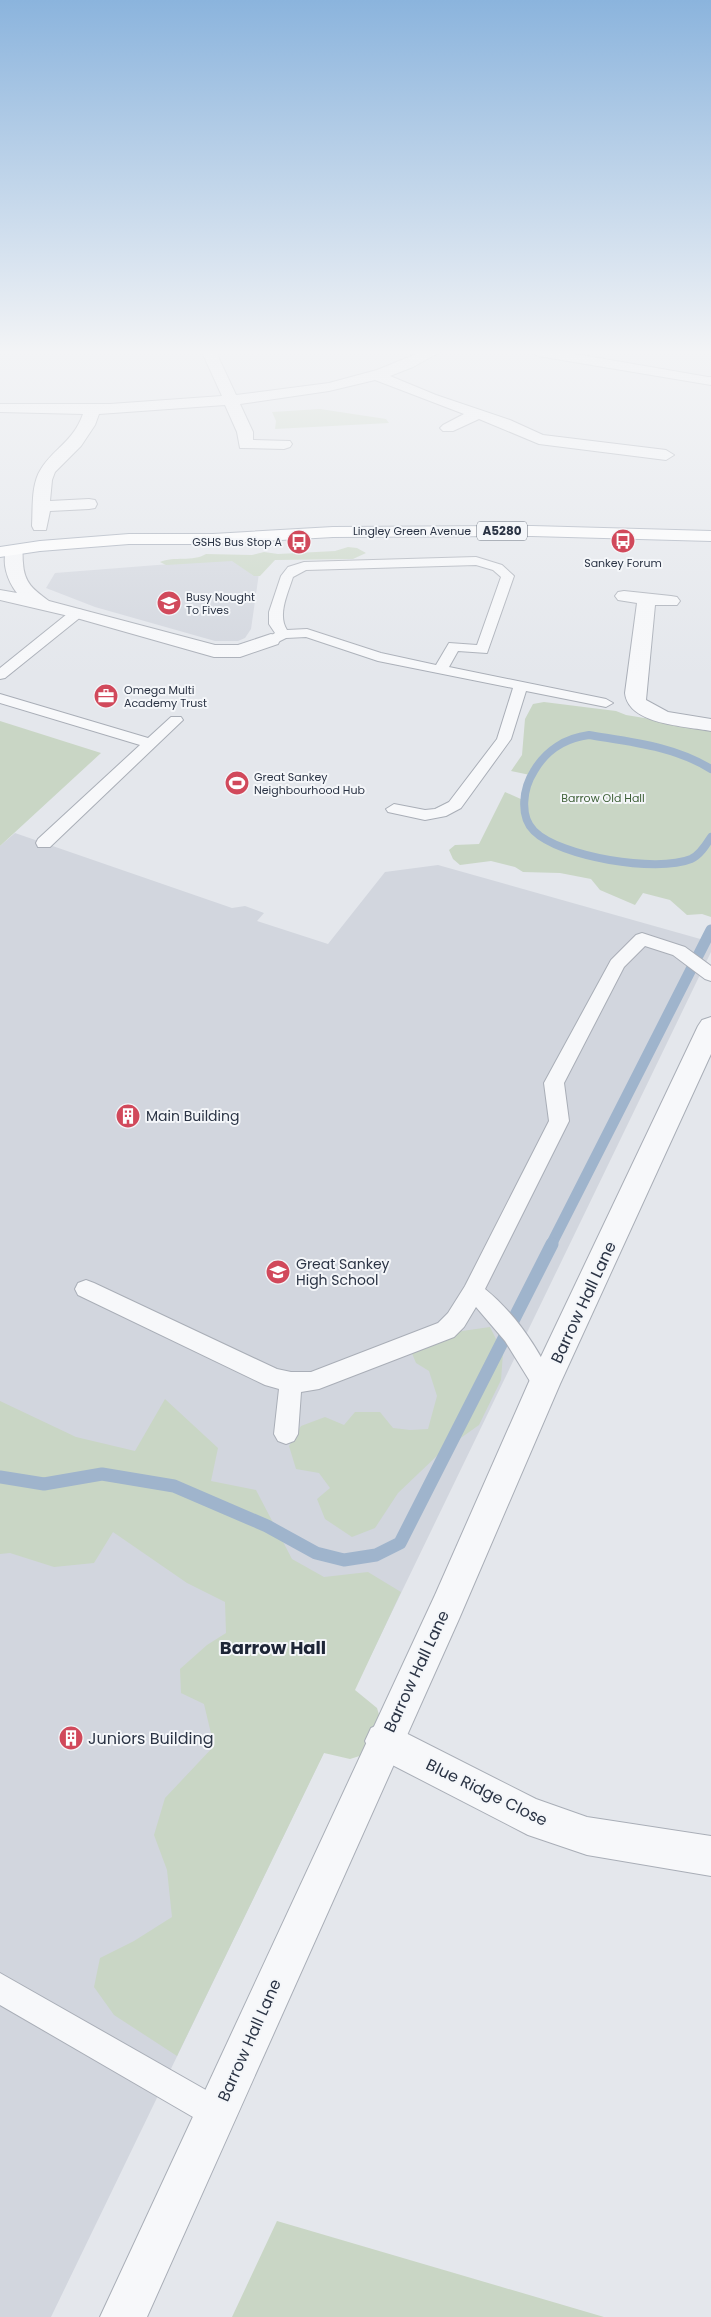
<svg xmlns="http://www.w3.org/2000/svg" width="711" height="2317" viewBox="0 0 711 2317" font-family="Poppins,sans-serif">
  <rect width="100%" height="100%" fill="#e4e7ec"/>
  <path fill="#d2d6de" d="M234 559 259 573 251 629 245 638 238 641H215L95 607 46 588 55 573Z
    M15 833 232 908 245 906 264 913 257 921 328 944 385 872 438 865 711 942V952L51 2317H0V846Z"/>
  <path fill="#c9d6c5" d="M320 409 386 419 389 423 275 429 276 421 272 412Z
    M348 547 357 548 366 553 353 559 275 560 260 576H254L232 561 166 565 160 562C174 556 193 562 206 554L252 555 264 552 278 554 335 551Z
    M544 702 616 711 626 715 711 729V917L702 914 687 915 670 900 643 893 635 905 600 890 591 879 560 873 523 872 515 867 491 861 460 865 453 859 449 850 455 845 479 844 505 792 523 800 530 775 511 771 522 755 525 719 533 704Z
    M0 721 101 753 0 846Z
    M490 1327 503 1353 501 1380 479 1425 441 1452 398 1493 375 1528 352 1537 325 1519 317 1499 330 1488 319 1473 296 1469 289 1446 301 1426 325 1417 344 1425 355 1412H380L393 1428 410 1430 428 1429 437 1396 429 1371 416 1363 411 1351 462 1331Z
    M165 1399 218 1448 211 1481 256 1490 292 1559 324 1577 368 1572 401 1592 355 1690 377 1708 383 1728 366 1754 350 1759 324 1753 177 2056 114 2015 94 1987 100 1958 134 1941 172 1917 167 1870 154 1835 165 1798 214 1746 204 1704 181 1693 180 1669 207 1645 226 1633 225 1602 187 1583 113 1532 94 1563 54 1567 10 1553 0 1554V1401L76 1437 135 1451Z
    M277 2221 604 2317H232Z"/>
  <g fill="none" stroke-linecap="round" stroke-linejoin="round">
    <path stroke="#9fb4cc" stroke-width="8" d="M711 769C674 746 631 742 589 735 566 738 546 750 534 771 523 788 519 816 534 831 560 857 657 873 691 859 700 855 706 845 711 837"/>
    <path stroke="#9fb4cc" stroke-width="11" d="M551 1245 711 930"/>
    <path stroke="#9fb4cc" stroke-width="13" d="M0 1477 44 1484 102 1474 174 1486 267 1526 316 1553 344 1560 376 1555 400 1543 552 1244"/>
    <defs>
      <path id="service" d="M476 557 502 565 514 576 487 653 458 651 449 667 606 699 613 703 606 707 526 691 511 739 461 808 446 816 425 820 388 812 386 809 394 804 425 810 435 809 449 802 497 739 513 688 378 661 306 637 286 638 276 643H266L264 640 275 633 269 624V612L281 576 288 567 304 562ZM476 565 493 570 501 577 477 645 449 643 436 665 381 653 307 629 287 630C277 615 288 593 293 577L306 570Z
        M77 609 82 610 84 613 82 616 5 678 0 679V668L72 610Z
        M0 694 148 738 171 717H181L183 720 50 847H38L36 843 38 839 140 745 0 703Z
        M642 933 685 947 711 966V981L705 979 673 955 645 946 624 967 564 1083 569 1121 485 1289C515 1313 539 1350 555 1384L552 1391 544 1394 536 1391 505 1341 476 1307 464 1327 454 1337 319 1389 301 1392 298 1434 294 1441 286 1444 278 1441 274 1434 279 1389 265 1385 78 1295 75 1289 78 1283 86 1280 94 1283 277 1369 291 1372H311L438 1323 448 1313 465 1286 549 1121 544 1083 611 960 636 935Z
        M0 1973 227 2102 232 2113 227 2124 216 2129 205 2124 0 2005Z"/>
      <path id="minor" d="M202 352H216L236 395 329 383 377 370 421 352H440L413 367 390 376 436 395 510 420 543 435 666 450 674 455 666 460 539 444 479 419 453 431H443L440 428 443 425 464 414 375 380 329 391 240 404 253 432V440L290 441 292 444 290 447 284 449 240 448 237 432 225 405 99 414 95 425 81 446 55 472 52 480 50 501 89 499 95 500 97 504 95 508 89 509 50 511 46 530H34L32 526C33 508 31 484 41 469 54 448 73 442 83 414L0 412V404H110L222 396Z
        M531 352H564L708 377H711V385L538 356Z
        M14 546 20 547C24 552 22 557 23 563 24 583 34 590 49 601L215 645H238L271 634 278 636 280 640 278 644 240 657H214L73 617 0 600V590L17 593C8 582 0 561 8 547Z
        M624 591 671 596 677 597 680 601 677 605H655L646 700 668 712 711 719V731C686 726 628 725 625 693L637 603 618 600 615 596 618 592Z
        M384 1722 536 1799 587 1817 711 1836V1876L587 1855 528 1835 371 1754 365 1741 371 1728Z"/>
      <path id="tertiary" d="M711 1017V1054L560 1384 459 1619 147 2317H100L435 1595 528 1384 698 1026 702 1020Z"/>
      <path id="primary" d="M532 526 711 531V541L532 536 333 537 213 544H129L40 551 0 557V547L40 541 129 534H213L333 527Z"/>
    </defs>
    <use href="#service" stroke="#a9aeb7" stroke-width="2"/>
    <use href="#minor" stroke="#a9aeb7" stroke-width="2"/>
    <use href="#tertiary" stroke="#a9aeb7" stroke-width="2"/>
    <use href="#primary" stroke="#a3abb8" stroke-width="2"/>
    <use href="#service" fill="#f7f8fa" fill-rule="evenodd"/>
    <use href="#minor" fill="#f7f8fa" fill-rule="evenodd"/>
    <use href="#tertiary" fill="#f7f8fa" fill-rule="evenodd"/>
    <use href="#primary" fill="#fff" fill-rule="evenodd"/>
  </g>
  <linearGradient id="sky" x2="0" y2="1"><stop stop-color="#8bb4dd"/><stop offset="0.52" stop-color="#f3f4f6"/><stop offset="1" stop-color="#f3f4f6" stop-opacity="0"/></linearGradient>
  <rect width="711" height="677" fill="url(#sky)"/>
  <defs>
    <symbol id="bus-disc" viewBox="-11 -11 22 22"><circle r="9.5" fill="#d1495b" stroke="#f4f6f9"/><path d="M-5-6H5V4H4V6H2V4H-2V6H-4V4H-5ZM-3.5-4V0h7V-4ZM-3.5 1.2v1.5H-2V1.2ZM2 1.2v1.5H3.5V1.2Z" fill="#fff"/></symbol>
    <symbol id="school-disc" viewBox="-11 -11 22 22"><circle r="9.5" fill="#d1495b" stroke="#f4f6f9"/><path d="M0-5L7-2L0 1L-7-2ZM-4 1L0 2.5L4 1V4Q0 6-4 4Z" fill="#fff"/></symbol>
    <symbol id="office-disc" viewBox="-11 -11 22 22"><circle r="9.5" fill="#d1495b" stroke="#f4f6f9"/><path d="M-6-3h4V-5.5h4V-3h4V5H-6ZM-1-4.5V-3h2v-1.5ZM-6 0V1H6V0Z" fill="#fff"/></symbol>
    <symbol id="stadium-disc" viewBox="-11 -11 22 22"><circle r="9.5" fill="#d1495b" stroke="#f4f6f9"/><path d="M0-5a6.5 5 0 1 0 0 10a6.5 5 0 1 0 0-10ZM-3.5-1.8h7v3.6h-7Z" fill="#fff"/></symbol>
    <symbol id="building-disc" viewBox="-11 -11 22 22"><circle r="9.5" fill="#d1495b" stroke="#f4f6f9"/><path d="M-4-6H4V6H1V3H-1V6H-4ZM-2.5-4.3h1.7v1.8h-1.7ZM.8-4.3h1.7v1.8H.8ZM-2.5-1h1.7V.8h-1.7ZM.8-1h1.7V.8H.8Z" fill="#fff"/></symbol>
  </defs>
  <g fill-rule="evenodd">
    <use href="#bus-disc" x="609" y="527" width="28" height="28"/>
    <use href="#bus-disc" x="285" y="528" width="28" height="28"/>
    <use href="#school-disc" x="155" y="589" width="28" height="28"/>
    <use href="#office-disc" x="92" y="682" width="28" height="28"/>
    <use href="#stadium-disc" x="223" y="769" width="28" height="28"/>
    <use href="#building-disc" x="114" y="1102" width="28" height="28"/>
    <use href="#school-disc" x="264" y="1258" width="28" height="28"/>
    <use href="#building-disc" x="57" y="1724" width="28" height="28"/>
  </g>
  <g text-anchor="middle" stroke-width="4" stroke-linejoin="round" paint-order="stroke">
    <g font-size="11" fill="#2b3445" stroke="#f4f6f9">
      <text x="412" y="535">Lingley Green Avenue</text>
    </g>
    <g font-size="11" fill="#2b3445" stroke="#f4f6f9" text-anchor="start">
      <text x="282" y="546" text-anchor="end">GSHS Bus Stop A</text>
      <text x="623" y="567" text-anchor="middle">Sankey Forum</text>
      <text x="186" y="601">Busy Nought<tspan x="186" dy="13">To Fives</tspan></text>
      <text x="124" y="694">Omega Multi<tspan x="124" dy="13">Academy Trust</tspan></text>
      <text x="254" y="781">Great Sankey<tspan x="254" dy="13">Neighbourhood Hub</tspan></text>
    </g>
    <g font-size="11" fill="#3f6138" stroke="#f4f6f9">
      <text x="603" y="802">Barrow Old Hall</text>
    </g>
    <rect fill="#f4f6f9" stroke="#676e7b" stroke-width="1" x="477" y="521.5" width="50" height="19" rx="4"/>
    <g font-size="12" font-weight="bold" fill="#2b3445">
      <text x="502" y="535">A5280</text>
    </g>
    <g font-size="14" fill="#2b3445" stroke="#f4f6f9" text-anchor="start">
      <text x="146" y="1121">Main Building</text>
      <text x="296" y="1269">Great Sankey<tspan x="296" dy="16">High School</tspan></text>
    </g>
    <g font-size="16" fill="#2b3445" stroke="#f4f6f9">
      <text transform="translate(583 1302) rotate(-65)" y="6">Barrow Hall Lane</text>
      <text transform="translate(416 1671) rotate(-65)" y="6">Barrow Hall Lane</text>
      <text transform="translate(487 1792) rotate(26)" y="6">Blue Ridge Close</text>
      <text transform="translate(249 2040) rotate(-66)" y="6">Barrow Hall Lane</text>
    </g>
    <g font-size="16" fill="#2b3445" stroke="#f4f6f9" text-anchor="start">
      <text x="88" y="1744">Juniors Building</text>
    </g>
    <g font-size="18" font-weight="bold" fill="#1d2536" stroke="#f4f6f9">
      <text x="273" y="1654">Barrow Hall</text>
    </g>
  </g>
</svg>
